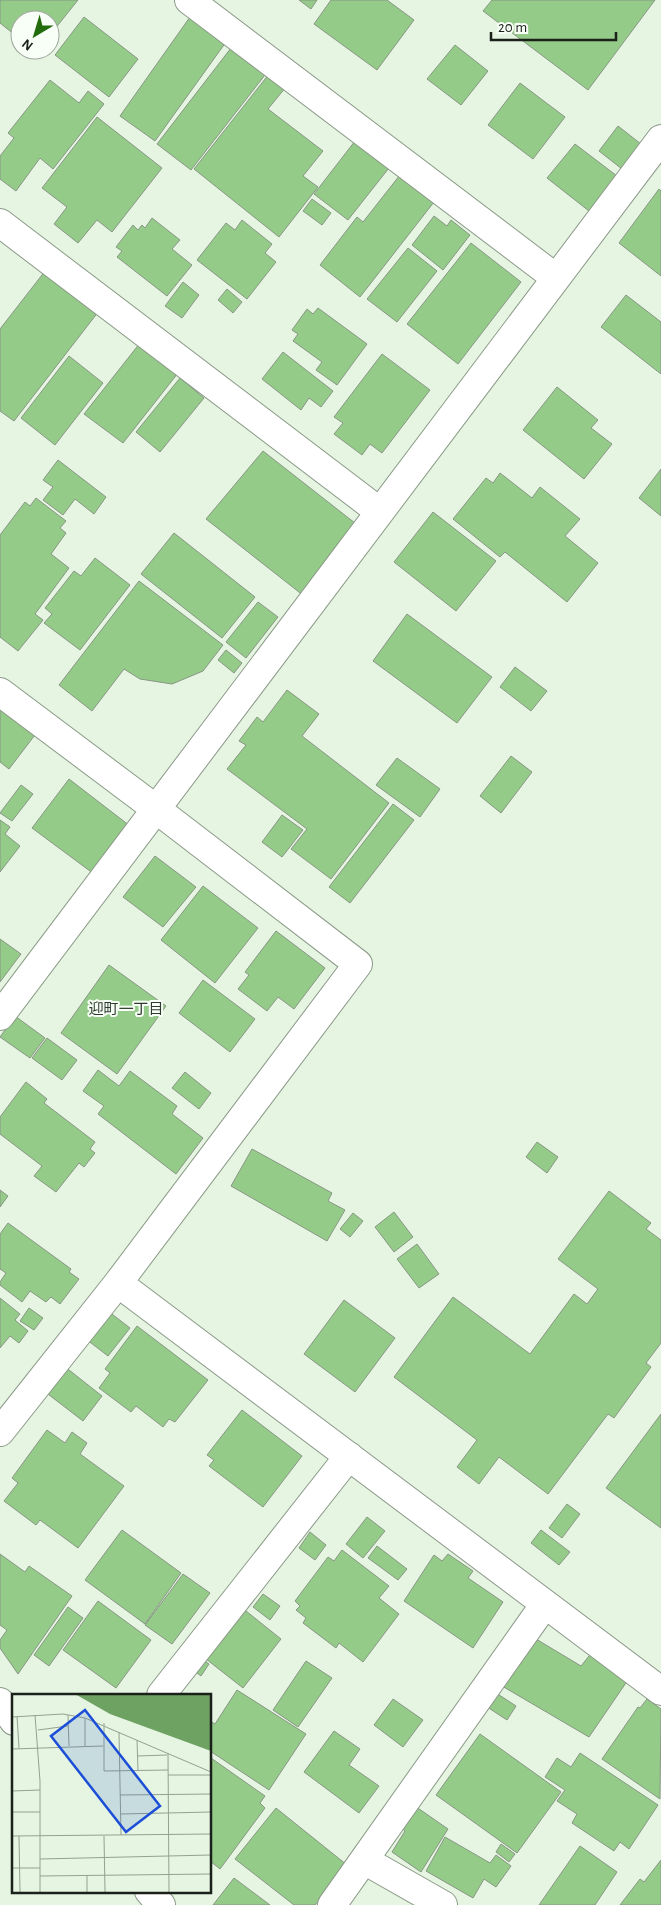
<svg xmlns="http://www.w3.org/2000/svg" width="661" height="1905" viewBox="0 0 661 1905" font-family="'Alegreya Sans','Noto Sans JP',sans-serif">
  <rect width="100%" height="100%" fill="#e5f5e1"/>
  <path fill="#95cb89" stroke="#889685" d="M0 0H78L50 35V20H20V39L0 23Z
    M299 0H317L311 9Z
    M331 0H387L414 20 377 70 314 24Z
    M492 0H655L588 90 483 11Z
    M84 17 138 59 109 97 55 55Z
    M190 17 226 42 155 141 120 116Z
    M455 45 488 71 461 105 427 79Z
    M231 48 265 75 191 170 157 144Z
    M269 74 286 87 268 109 323 151 303 176 318 187 279 237 194 169Z
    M50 80 79 103 88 91 104 104 53 169 40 158 16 191 0 179V156L14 138 8 133Z
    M520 83 565 117 533 159 488 125Z
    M97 117 162 168 112 232 97 220 78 243 54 224 67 207 42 188Z
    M618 126 641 144 622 169 599 151Z
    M362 132 396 159 348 220 314 194Z
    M575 144 617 176 589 211 547 178Z
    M407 166 441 193 360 297 320 265 357 217 363 222Z
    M659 189 661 191V276L619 243Z
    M312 199 331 213 322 225 303 211Z
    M434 216 447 226 451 220 470 235 443 270 412 245Z
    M152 218 180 240 172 249 192 265 167 296 117 257 122 251 116 247 133 225 138 230 142 225 145 228Z
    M242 220 272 244 265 253 276 262 247 299 197 260 226 223 235 230Z
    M471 243 521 282 458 364 407 324Z
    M408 248 437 271 397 322 367 299Z
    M49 266 102 307 14 421 0 411V329Z
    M183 282 199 295 182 318 165 306Z
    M227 289 242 302 233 313 218 300Z
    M626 295 661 322V374L601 327Z
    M318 308 367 344 337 385 316 370 322 362 293 341 298 334 292 330 307 309 313 314Z
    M140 343 178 373 123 443 84 414Z
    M283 352 333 391 321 407 309 398 301 410 262 379Z
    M382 354 430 390 382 453 370 444 362 455 334 434 343 423 334 417Z
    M69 356 103 383 55 445 21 418Z
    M180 378 204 398 160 452 136 432Z
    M557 387 598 420 591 428 612 444 584 479 523 430Z
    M263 451 360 527 304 596 206 519Z
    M58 460 106 497 94 514 75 499 63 515 43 500 53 487 43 480Z
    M661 469V516L639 498Z
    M500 473 532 498 540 487 580 519 565 536 598 563 567 602 505 552 500 557 453 519 486 478 493 483Z
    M36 498 66 521 60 528 66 533 51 554 69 568 35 614 43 620 18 651 0 637V535L25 502 30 506Z
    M433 512 496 561 456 611 394 562Z
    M174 533 255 597 222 638 141 574Z
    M95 558 130 585 80 650 44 623 52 614 45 608 74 571 81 576Z
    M139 581 223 645 203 671 172 684 140 679 124 669 92 711 59 685Z
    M258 602 278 617 246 658 226 642Z
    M407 614 492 677 457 723 373 661Z
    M226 650 242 663 234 673 218 660Z
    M515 667 547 691 531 711 500 687Z
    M287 690 319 714 302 736 389 803 331 879 291 849 307 829 227 769 246 745 239 741 257 717 263 722Z
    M0 695 41 727 9 769 0 762Z
    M511 756 532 772 501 813 480 796Z
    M397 758 440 789 420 817 376 785Z
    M69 779 130 826 94 874 32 828Z
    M21 785 33 794 12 821 0 813Z
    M393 804 414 820 350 903 329 887Z
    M282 815 303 830 282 857 262 842Z
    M0 820 10 827 5 834 20 846 0 872Z
    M155 856 196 887 163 927 123 897Z
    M203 886 258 928 215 983 161 940Z
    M276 931 325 968 294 1009 278 997 267 1011 238 989 249 975 245 972Z
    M0 939 21 954 0 982Z
    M109 965 166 1006 117 1074 61 1033Z
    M203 980 255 1019 230 1052 179 1013Z
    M15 1016 45 1038 30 1058 0 1037Z
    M47 1038 77 1060 62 1080 32 1058Z
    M98 1070 119 1086 130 1071 177 1106 172 1114 203 1138 176 1174 98 1114 104 1106 83 1091Z
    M185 1072 211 1093 199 1109 172 1088Z
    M26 1082 47 1099 44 1103 95 1142 90 1149 95 1153 84 1167 79 1163 56 1192 34 1176 42 1166 0 1134V1117Z
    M537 1142 558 1157 547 1173 526 1157Z
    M252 1149 332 1193 328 1201 345 1210 327 1241 231 1186Z
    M0 1190 8 1196 0 1207Z
    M609 1191 651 1223 646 1229 661 1240V1343L646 1363 651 1367 614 1418 608 1414 548 1494 499 1457 479 1484 457 1467 477 1440 394 1377 453 1297 530 1354 574 1294 587 1304 598 1289 558 1259Z
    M394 1212 413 1237 394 1252 375 1227Z
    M353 1213 363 1221 350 1237 340 1229Z
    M8 1223 71 1269 69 1272 79 1279 60 1304 51 1297 46 1302 30 1291 22 1302 0 1285V1282L6 1273 0 1269V1234Z
    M417 1244 439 1274 419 1288 397 1259Z
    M0 1298 20 1314 15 1320 28 1331 19 1343 10 1336 0 1348Z
    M344 1300 395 1338 355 1392 304 1354Z
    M29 1308 43 1318 34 1330 20 1321Z
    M104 1308 130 1328 108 1356 82 1336Z
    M137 1326 208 1380 175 1422 169 1419 163 1427 136 1406 131 1412 99 1388 110 1373 105 1369Z
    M64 1366 102 1396 83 1421 44 1391Z
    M242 1410 302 1456 263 1507 209 1466 214 1460 207 1455Z
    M661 1414V1528L606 1488Z
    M47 1430 65 1443 72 1432 87 1443 80 1454 124 1486 78 1548 40 1520 36 1525 4 1501 18 1483 12 1478Z
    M567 1504 580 1514 562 1538 549 1528Z
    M367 1517 385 1531 363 1558 346 1544Z
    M122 1530 181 1573 145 1624 85 1580Z
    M541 1530 570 1552 559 1565 531 1543Z
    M310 1532 326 1545 315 1560 299 1548Z
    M377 1546 407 1569 398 1580 368 1558Z
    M342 1550 389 1586 379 1598 399 1614 363 1662 339 1643 336 1648 303 1623 306 1618 296 1610 300 1606 295 1601 328 1557 334 1561Z
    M0 1554 25 1572 29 1566 72 1596 18 1674 0 1648V1640L7 1630 0 1625Z
    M448 1554 473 1571 468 1578 503 1602 473 1648 404 1601 434 1555 442 1561Z
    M183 1574 210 1593 172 1644 145 1625Z
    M263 1594 280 1606 270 1620 253 1607Z
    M231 1599 281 1639 243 1688 192 1648Z
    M98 1601 151 1640 116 1688 63 1650Z
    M68 1607 83 1618 49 1666 34 1655Z
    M531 1636 581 1666 597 1646 632 1674 589 1737 502 1686Z
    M192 1652 209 1664 201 1676 184 1663Z
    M306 1661 332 1678 298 1727 273 1710Z
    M484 1685 516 1706 507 1720 475 1699Z
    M237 1690 306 1734 269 1790 210 1751V1721L215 1724Z
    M393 1699 423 1720 403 1747 374 1725Z
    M647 1699 661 1709 660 1799 602 1759 638 1707 640 1708Z
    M334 1731 360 1749 349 1765 379 1786 359 1813 304 1772Z
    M480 1734 561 1792 517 1853 436 1795Z
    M580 1753 658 1805 629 1849 620 1842 614 1851 572 1823 577 1814 557 1801 565 1790 545 1777 557 1758 571 1767Z
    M211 1758 265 1796 260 1803 265 1808 220 1869 210 1861V1760Z
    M412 1804 448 1829 421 1872 392 1852 405 1831 398 1825Z
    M276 1808 347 1865 315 1905H294L235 1859Z
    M445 1837 490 1863 496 1855 511 1866 496 1887 484 1879 473 1898 426 1871Z
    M501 1844 515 1854 509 1862 496 1852Z
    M580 1846 617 1872 595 1905H539Z
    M661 1860V1905H620L640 1879 644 1882Z
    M234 1878 270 1905H213Z"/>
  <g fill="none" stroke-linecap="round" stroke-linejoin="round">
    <defs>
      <path id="street" d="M189 0 556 278
        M0 223 380 512
        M0 692 156 809 358 964 118 1283 0 1432
        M0 1016 661 139
        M118 1283 661 1691
        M161 1695 349 1456
        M0 1702 14 1721
        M364 1860 443 1905
        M149 1891 161 1905
        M332 1905 545 1604"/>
    </defs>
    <use href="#street" stroke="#8b9a88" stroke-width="30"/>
    <use href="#street" stroke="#fff" stroke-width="28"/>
  </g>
  <g text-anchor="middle" stroke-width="4" stroke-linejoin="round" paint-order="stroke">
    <g font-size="15" fill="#2e3b2c" stroke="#f8fff7">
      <text x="126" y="1014">迎町一丁目</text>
    </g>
  </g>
  <g transform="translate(12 1694)">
    <rect width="199" height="199" fill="#e5f5e1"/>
    <path d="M63 0H199V57L98 20Z" fill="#6ea263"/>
    <path fill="none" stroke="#94a091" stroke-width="1" d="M23 21 28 87V198M56 21 57 52M5 22 7 54M0 23 51 20 73 24 199 78M92 29V77L156 76M26 36 56 32M107 38 109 141M125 46 126 77M73 52V24M0 55 91 52M156 59 157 198M126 62 155 61M156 81H199M0 97 28 96M108 101 199 100M0 118H28M109 120 199 118M0 142 199 140M7 142 8 198M92 142 93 198M28 165 199 161M0 174H28M28 182 199 180M75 182V198"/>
    <path fill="#1d4ed8" fill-opacity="0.15" stroke="#1d4ed8" stroke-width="2.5" d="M73 16 148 112 114 138 39 42Z"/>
    <rect width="199" height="199" fill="none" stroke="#1b211a" stroke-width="2.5"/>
  </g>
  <g transform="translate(35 35) rotate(218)"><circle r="24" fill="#f8fff7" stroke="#a0a69f"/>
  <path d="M0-4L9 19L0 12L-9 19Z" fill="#226c0c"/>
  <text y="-8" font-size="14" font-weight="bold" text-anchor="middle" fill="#1b211a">N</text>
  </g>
  <path d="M491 32v8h125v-8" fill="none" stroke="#1b211a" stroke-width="2.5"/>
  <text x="498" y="32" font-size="15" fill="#1b211a" stroke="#f8fff7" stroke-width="4" paint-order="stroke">20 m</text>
</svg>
